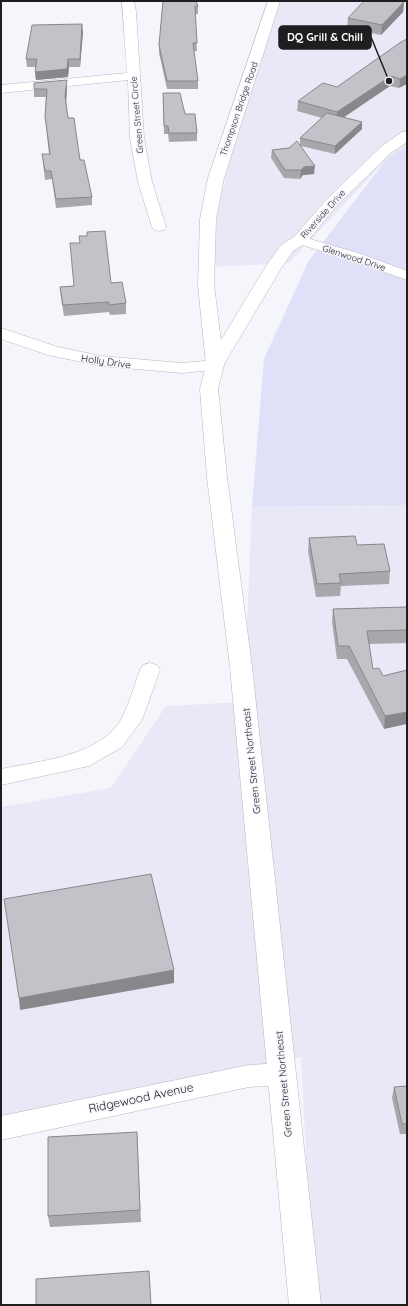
<svg xmlns="http://www.w3.org/2000/svg" width="408" height="1306" viewBox="0 0 408 1306" font-family="Quicksand,sans-serif">
  <rect width="100%" height="100%" fill="#f5f5fc"/>
  <path fill="#e8e8f6" d="M271 1H407V145L386 160 289 263 211 267 217 217 236 128Z
    M407 505V1305H314L301 1057 1 1118V807L111 788 166 706 244 702 252 506Z"/>
  <path fill="#e1e0f9" d="M407 145V505L252 506 264 359 308 262 386 160Z"/>
  <g fill="none" stroke-linecap="round" stroke-linejoin="round">
    <defs>
      <path id="minor" d="M122 1H134L136 12 144 138 152 182 166 227 164 230 159 231 154 230 152 227 138 182 130 138 128 80 1 93V85L127 73Z
        M300 236 361 254 407 271V280L351 260 295 243 293 240 295 237Z
        M150 663 157 665 160 670 142 720 122 747 89 766 1 785V769C39 761 104 756 123 716 130 702 134 685 140 670L143 665Z
        M282 1063 291 1066 295 1074 291 1082 282 1085 249 1087 1 1140V1116L249 1065Z"/>
      <path id="tertiary" d="M1 328 58 347 101 356 182 363 215 360 221 361 224 365 221 369 182 373 101 366 48 355 1 339Z"/>
      <path id="secondary" d="M407 131V142L392 152 339 203 306 243 293 251 282 267 221 369 215 370 209 369 206 365 266 266 281 245 294 237 329 197 382 146 402 132Z"/>
      <path id="trunk" d="M268 1H280L224 178 216 219 214 285 224 365 218 389 227 477 252 667 321 1305H289L230 667 207 477 200 389 206 365 198 285 200 219 208 178Z"/>
    </defs>
    <use href="#minor" stroke="#b8b8be" stroke-width="1"/>
    <use href="#tertiary" stroke="#b8b8be" stroke-width="1"/>
    <use href="#secondary" stroke="#b8b8be" stroke-width="1"/>
    <use href="#trunk" stroke="#b8b8be" stroke-width="1"/>
    <use href="#minor" fill="#fff" fill-rule="evenodd"/>
    <use href="#tertiary" fill="#fff" fill-rule="evenodd"/>
    <use href="#secondary" fill="#fff" fill-rule="evenodd"/>
    <use href="#trunk" fill="#fff" fill-rule="evenodd"/>
  </g>
  <path fill="#a7a7ac" d="M163 1 198 6V14H195L197 51H194L198 81V89H167L159 53V45Z
    M404 2 403 12 381 35 347 28 348 18Z
    M83 32 80 67H69L68 77 36 80 35 72 36 67H27L26 59Z
    M407 39 399 88 390 86 343 117 362 122V129L335 154 301 146 314 174 303 175 300 179 284 178 271 158 272 150 289 148 300 145V138L322 118 297 111 298 101 337 87Z
    M67 88 66 102 68 118 92 197V205L56 208 52 179 45 180 43 163 42 154H49L45 116 46 97H34V89Z
    M163 93 185 114 197 133V141L169 142 168 134H164Z
    M111 283 126 303V314L110 315 109 312 64 316 61 298 60 287Z
    M309 538 357 545 390 571 389 584 341 586 340 596 316 597 308 551Z
    M407 607V643L369 644 373 669 383 676 407 670 384 729 347 659H337L332 622 333 609Z
    M407 1086V1134H400L392 1098 394 1087Z
    M137 1132 141 1222 50 1227 48 1216Z"/>
  <path fill="#88888c" d="M404 2 403 12 381 35 382 25Z
    M82 24 83 32 80 67V59Z
    M68 59 69 67 68 77 36 80 35 72Z
    M407 75V84L399 88 400 79Z
    M391 76 390 86 337 122V112Z
    M67 80V88L66 104 65 96Z
    M362 122V129L335 154V146Z
    M315 166 314 174 303 175 300 179 301 170 304 167Z
    M407 712V724L384 729 385 716Z
    M174 970V983L20 1010 19 998Z"/>
  <path fill="#c2c2c8" stroke="#88888c" d="M163 1H196L198 6H195L197 43H193L198 81H167L159 45Z
    M364 1H398L404 2 382 25 348 18Z
    M82 24 80 59H68L67 69 35 72 37 59H26L32 25Z
    M407 39V75L400 79 391 76 337 112 298 101 323 83 337 87 401 42Z
    M67 80 65 96 68 118H74L80 160H84L92 197 56 199 51 171H45L42 154H50L45 116 47 89H34V83Z
    M163 93H180L185 114H195L197 133H169L168 126H164Z
    M327 113 362 122 335 146 300 138Z
    M297 141 315 166 304 167 301 170H285L272 150 289 148Z
    M105 231 111 283 122 282 126 303 109 305V302L63 305 60 287 74 286 70 243H80L79 236H87V232Z
    M355 536 357 545 384 544 390 571 339 574 341 583 317 584 309 538Z
    M407 607V630L367 631 373 669 379 668 383 676 407 670V712L385 716 349 646H338L333 609Z
    M151 874 174 970 19 998 4 899Z
    M407 1086V1124H402L394 1087Z
    M137 1132 140 1210 48 1216V1137Z
    M149 1271 151 1305H36V1279Z"/>
  <g text-anchor="middle" stroke-width="3" stroke-linejoin="round" paint-order="stroke">
    <g font-size="9" fill="#1e1e21" stroke="#f5f5fc">
      <text transform="translate(239 109) rotate(-71)" y="3">Thompson Bridge Road</text>
      <text transform="translate(137 115) rotate(-95)" y="3">Green Street Circle</text>
      <text transform="translate(323 214) rotate(-48)" y="3">Riverside Drive</text>
      <text transform="translate(354 258) rotate(18)" y="3">Glenwood Drive</text>
    </g>
    <g font-size="10" fill="#1e1e21" stroke="#f5f5fc">
      <text transform="translate(106 361) rotate(8)" y="4">Holly Drive</text>
      <text transform="translate(251 761) rotate(-96)" y="4">Green Street Northeast</text>
      <text transform="translate(283 1084) rotate(-95)" y="4">Green Street Northeast</text>
    </g>
    <g font-size="12" fill="#1e1e21" stroke="#f5f5fc">
      <text transform="translate(141 1098) rotate(-12)" y="4">Ridgewood Avenue</text>
    </g>
  </g>
  <path fill="none" stroke="#1e1e21" stroke-width="1.5" d="M389 81L371 37"/>
  <circle fill="#1e1e21" stroke="#f5f5fc" stroke-width="1.5" cx="389" cy="81" r="4"/>
  <rect fill="#1e1e21" stroke="#1e1e21" stroke-width="1.5" x="279" y="26" width="92" height="23" rx="4"/>
  <g font-size="11" text-anchor="middle" font-weight="bold" fill="#fff">
    <text x="325" y="41">DQ Grill &amp; Chill</text>
  </g>
  <rect width="408" height="1306" fill="none" stroke="#1e1e21" stroke-width="4"/>
</svg>
